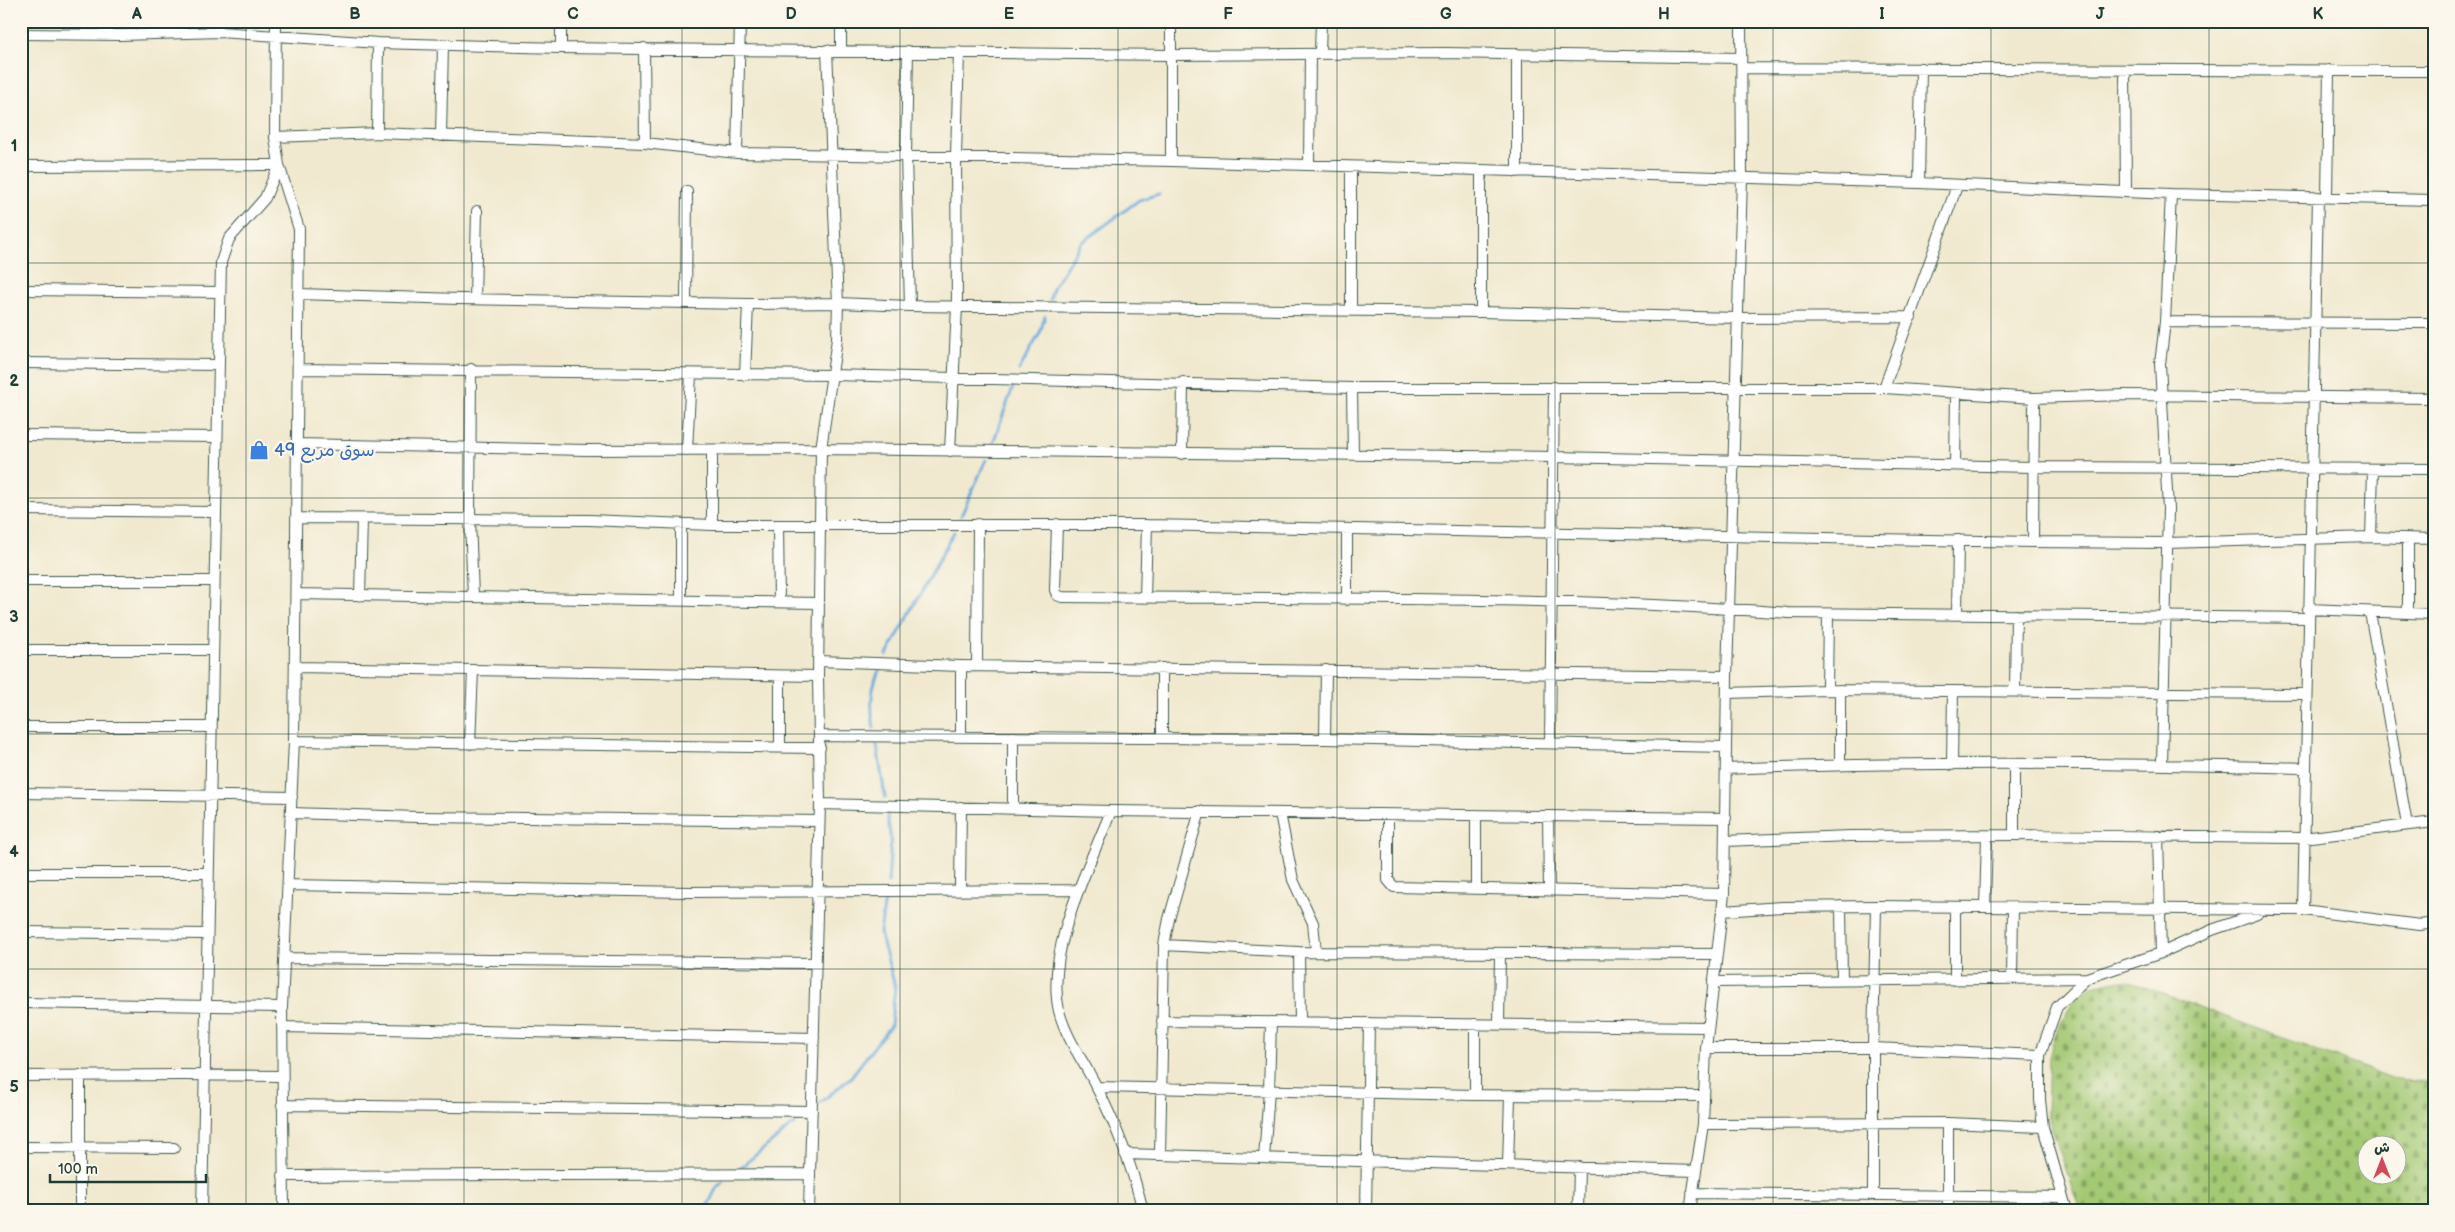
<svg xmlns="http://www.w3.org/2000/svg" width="2455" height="1232" viewBox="0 0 2455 1232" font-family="'Balsamiq Sans','Playpen Sans Arabic',sans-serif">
  <defs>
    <pattern id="cemetery-stones" width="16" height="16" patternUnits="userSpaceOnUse" patternTransform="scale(1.25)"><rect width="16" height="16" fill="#a4c974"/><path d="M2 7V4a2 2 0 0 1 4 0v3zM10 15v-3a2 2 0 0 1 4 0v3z" fill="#85a460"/></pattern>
  </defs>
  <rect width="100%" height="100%" fill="#fbf7ec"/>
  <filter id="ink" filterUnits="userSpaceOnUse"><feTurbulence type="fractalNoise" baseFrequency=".02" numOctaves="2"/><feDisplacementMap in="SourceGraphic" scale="10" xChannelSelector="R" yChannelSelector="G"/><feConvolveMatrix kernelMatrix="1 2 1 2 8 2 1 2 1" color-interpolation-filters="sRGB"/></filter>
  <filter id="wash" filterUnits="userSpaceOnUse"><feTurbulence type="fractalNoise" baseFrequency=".0096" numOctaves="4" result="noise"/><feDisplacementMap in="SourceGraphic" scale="20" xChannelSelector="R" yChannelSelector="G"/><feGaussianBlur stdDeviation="1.12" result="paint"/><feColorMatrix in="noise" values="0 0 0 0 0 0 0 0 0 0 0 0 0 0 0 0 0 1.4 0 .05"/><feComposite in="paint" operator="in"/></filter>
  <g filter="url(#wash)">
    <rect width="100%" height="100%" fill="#f0e9cf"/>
    <path fill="url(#cemetery-stones)" stroke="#628354" fill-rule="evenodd" d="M2115 981 2134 983 2397 1080 2434 1082V1211H2080L2047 1114 2049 1058 2054 1036 2074 1000 2092 986ZM2368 1144H2398V1174H2368Z"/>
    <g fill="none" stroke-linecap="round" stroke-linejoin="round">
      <path stroke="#66a6d9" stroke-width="3" d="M1050 299 1053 288 1081 243 1139 200 1159 194
        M1019 370 1040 333 1045 316
        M993 443 1013 387
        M961 516 986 460
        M887 655 954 532
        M874 728C870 708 870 689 879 671
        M877 745 885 797
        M887 814 891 841 888 883
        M820 1103 850 1078 891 1025 895 986 880 933 885 900
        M741 1167 804 1116
        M705 1211 717 1187 723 1182"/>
    </g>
  </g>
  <g filter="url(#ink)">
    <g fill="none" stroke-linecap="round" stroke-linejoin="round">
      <defs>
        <path id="street" d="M276 21 275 137 279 165 299 229 294 741 282 1007 284 1211
          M21 34 121 35 220 32 378 43 561 48 1171 55 1445 53 1741 58
          M561 48V21
          M644 48 645 143
          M841 50V21
          M908 51 906 155 910 306
          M1320 53 1321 21
          M1517 54V172
          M1742 68 2434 71
          M2125 70 2126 192
          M377 133 378 43
          M441 136 443 45
          M275 137 377 133 645 143 737 153 1171 161 1919 183 2171 194 2434 200
          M737 153 740 21
          M1171 161V21
          M1309 165 1310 54
          M21 166 279 165 265 198 229 239 221 262 202 1211
          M1351 167V311
          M1481 171V312
          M1919 183 1921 68
          M2171 194 2165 322 2434 323
          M2327 197 2329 70
          M21 290 220 292
          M298 294 459 299 748 304 838 303 910 306 1481 312 1738 318 1911 317
          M475 299 477 211
          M686 303 687 191
          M21 363 219 365
          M298 369 832 375 1352 388H1884L2034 398 2033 542
          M471 369 470 519 473 597
          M745 375 748 304
          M1352 388 1353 455
          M1884 388 1957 186
          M2034 398 2125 395 2434 398
          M21 435 217 437
          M297 444 587 450 821 449 1553 457 2033 467 2434 469
          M687 450 691 374
          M950 451 957 306 956 156 959 52
          M1182 454 1183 382
          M1955 465 1956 393
          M21 510 216 512
          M297 518 589 520 712 525H1147L2033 542 2167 543 2371 537 2434 539
          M681 524V601
          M1057 524 1055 590 1057 595 1062 597C1304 599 1547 595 1788 613L2309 618
          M712 525V450
          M778 525 779 602
          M2371 537 2373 470
          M2408 539V613
          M21 581H214
          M296 594 819 603
          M360 596 362 519
          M1145 598 1147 525
          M1347 600V529
          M2308 609 2434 614
          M2370 612 2407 825
          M1957 615 1958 540
          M21 650H213
          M818 661 961 666 1727 676
          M977 666 978 524
          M296 667 818 676
          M1162 668V737
          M780 676V748
          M1827 690 1828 614
          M1840 690V764
          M2015 690 2016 615
          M1727 693 1827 690 2307 694
          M21 727H211
          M819 736 1325 739 1726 747
          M961 736V666
          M1325 739 1326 670
          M294 741 820 748
          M1550 743 1554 387
          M470 744 473 670
          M2162 764 2168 509 2160 364 2165 322
          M1952 765 1953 691
          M1726 769C1919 761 2112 763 2305 768
          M21 793 292 797
          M820 804 1111 811 1726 818
          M1013 809V737
          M1111 811C1089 867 1045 950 1059 1011 1066 1038 1084 1062 1096 1086 1116 1125 1133 1169 1143 1211
          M291 813 417 817 819 821
          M1280 813 1293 880 1313 923 1316 952
          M1388 815V880L1394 887 1724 894
          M1476 815V888
          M1548 816 1549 889
          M2014 835V765
          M2158 836 2161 953
          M1725 841 1850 836 2014 835 2303 838 2434 822
          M21 873H208
          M288 885 687 892 1079 890
          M960 891 961 807
          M1841 906 1842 981
          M1955 907V980
          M1985 907 1987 836
          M2303 910 2318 197
          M1722 911 1782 907 1876 906 2303 910 2420 925 2434 923
          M21 932 207 934
          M1164 945 1299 952 1716 954
          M1299 952 1300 1022
          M285 958 816 963
          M2012 979 2013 908
          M1713 982 2087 978
          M21 1003 282 1007
          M1162 1021 1708 1027
          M1475 1024V1095
          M1499 1024 1500 954
          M283 1027 814 1038
          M1706 1048H1873L2040 1055
          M80 1075V1211
          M21 1076 183 1075 282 1076
          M1097 1087 1475 1095 1704 1096
          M282 1105 812 1111
          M1948 1123V1211
          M1703 1124 1948 1123 2043 1127
          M21 1147 174 1148
          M1125 1154 1696 1171
          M1160 1155 1164 945 1169 919 1200 811
          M1264 1158 1269 1091 1271 1022
          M1508 1165 1510 1096
          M283 1176 809 1174
          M1692 1193 2063 1197
          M1873 1194V1048L1876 906
          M21 1211H22
          M809 1211 820 804 818 676 821 449 837 339 838 303 827 50
          M1366 1211 1369 1023
          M1578 1211 1579 1167
          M1690 1211 1703 1124 1706 1048 1724 894 1727 676 1742 178 1741 21
          M2067 1211 2043 1127 2040 1100V1055L2057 1007 2087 978 2161 953 2212 930 2257 914"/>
      </defs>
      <use href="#street" stroke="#3e574b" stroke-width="12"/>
      <use href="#street" stroke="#fff" stroke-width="10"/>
    </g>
  </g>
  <path fill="none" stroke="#1f3d34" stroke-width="1" stroke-opacity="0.55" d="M246 21V1211M464 21V1211M682 21V1211M900 21V1211M1118 21V1211M1337 21V1211M1555 21V1211M1773 21V1211M1991 21V1211M2209 21V1211M21 263H2434M21 498H2434M21 734H2434M21 969H2434"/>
  <defs>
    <symbol id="shop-bare" viewBox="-9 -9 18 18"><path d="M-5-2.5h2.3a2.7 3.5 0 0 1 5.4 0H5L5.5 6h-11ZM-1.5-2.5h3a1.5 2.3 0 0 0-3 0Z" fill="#3f7fe0" stroke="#fbf7ec" stroke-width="2.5" paint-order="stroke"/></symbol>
  </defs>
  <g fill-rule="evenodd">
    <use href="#shop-bare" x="245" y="436" width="28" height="28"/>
  </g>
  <g text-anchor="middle" stroke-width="4.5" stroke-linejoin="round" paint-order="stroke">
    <g font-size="18" fill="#366cbe" stroke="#fbf7ec" text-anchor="start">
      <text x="274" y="456">سوق مربع 49</text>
    </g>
  </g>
  <rect width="2455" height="1232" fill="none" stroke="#fbf7ec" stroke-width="55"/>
  <g transform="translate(2382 1160)"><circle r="24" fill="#fbf7ec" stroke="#a3ada2"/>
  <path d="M0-4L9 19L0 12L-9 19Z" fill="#d1495b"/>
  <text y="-8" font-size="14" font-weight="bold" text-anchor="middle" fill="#1f3d34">ش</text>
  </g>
  <path d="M50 1174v8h156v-8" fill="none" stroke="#1f3d34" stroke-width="2.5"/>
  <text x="58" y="1174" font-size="15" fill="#1f3d34" stroke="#fbf7ec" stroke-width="4" paint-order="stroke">100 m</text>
  <rect x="28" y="28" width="2400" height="1176" fill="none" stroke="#1f3d34" stroke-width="2"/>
  <g font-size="16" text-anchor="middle" font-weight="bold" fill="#1f3d34">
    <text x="137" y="19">A</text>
    <text x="355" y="19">B</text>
    <text x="573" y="19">C</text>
    <text x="791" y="19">D</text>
    <text x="1009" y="19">E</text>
    <text x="1228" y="19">F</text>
    <text x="1446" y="19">G</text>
    <text x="1664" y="19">H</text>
    <text x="1882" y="19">I</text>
    <text x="2100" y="19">J</text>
    <text x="2318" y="19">K</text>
    <text x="14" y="151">1</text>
    <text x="14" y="386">2</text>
    <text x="14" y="622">3</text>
    <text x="14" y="857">4</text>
    <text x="14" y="1092">5</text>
  </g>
</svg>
